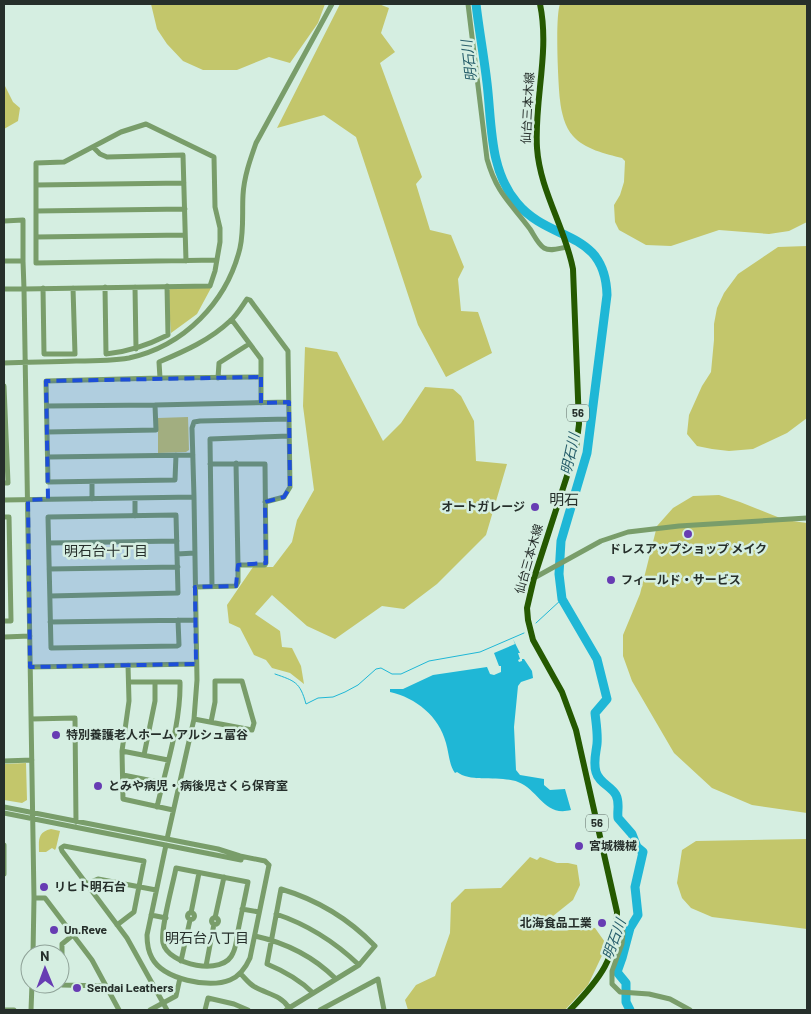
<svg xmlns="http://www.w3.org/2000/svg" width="811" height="1014" viewBox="0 0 811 1014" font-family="Barlow,'Noto Sans JP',sans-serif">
  <rect width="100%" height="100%" fill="#d5eee1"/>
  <path fill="#c3c66b" d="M151 4H325L318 23 290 63 269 57 237 70H203L183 61 167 44 157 29Z
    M340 4H379L389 8 381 33 395 52 380 63 422 177 416 184 430 230 451 235 464 267 458 279 461 311 478 312 492 353 446 377 418 325 356 137 324 115 277 128Z
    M560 4H807V222L789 231 769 234 719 230 671 246 646 245 619 230 615 222 614 205 620 195 624 182 625 161 622 158C606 154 584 149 573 136 565 128 561 111 560 100 558 83 555 17 560 4Z
    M4 84 13 102 20 108 18 121 4 129Z
    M807 246V418L787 433 753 449 729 451 712 449 697 446 687 434 689 415 702 386 711 372 714 340V324L717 308 724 293 738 274 778 247Z
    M171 288H211L197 314 171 333 168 291Z
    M305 347 337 352 383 441 401 423 425 387 453 389 461 396 474 421 476 461 507 464 486 535 437 584 404 609 382 606 335 639 307 626 272 595 255 614 280 631 282 647 292 648 301 666 304 684 290 673 272 668 266 660 254 655 240 628 229 623 227 605 253 567H273L292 542 297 520 314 490 303 406Z
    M188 417 189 450 186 452 158 453V418Z
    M719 495 740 502 785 520 807 523V813L752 805 712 788 674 753 632 681 623 656V635L640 594 657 526 673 508 693 496Z
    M26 763 27 800 22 803 4 800V764Z
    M51 829 60 831 56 848 55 850 52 848 46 852H39C39 841 37 832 51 829Z
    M807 839V929L712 917 691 908 682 898 677 883 682 850 696 841Z
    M530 857 537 860 540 857 557 863H568L577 865 580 885 573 900 548 920 595 928 607 945 588 985 565 1010H408L405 1000 416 985 435 976 450 933 451 903 465 889 501 888Z"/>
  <path fill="#1fb7d6" d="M513 639 520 653H518L520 659 518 660 519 662 522 661V659H524L532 671 533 678 521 682 518 686 514 727 516 770 520 775 544 779V785L550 790 565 789 571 810C544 817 539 790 518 782 500 775 471 783 457 772L455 773C449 765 449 753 446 743 439 716 416 698 390 692V689H403L433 675 487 667 490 674 494 675 501 672V666H499L494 653 515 644Z"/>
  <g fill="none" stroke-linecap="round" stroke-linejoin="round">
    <path stroke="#1fb7d6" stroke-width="1" d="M536 623 562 599
      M275 674C295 681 300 682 306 704L318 698 333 697 345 692 358 685 376 669 381 668 392 674H401L429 661 480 652 524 633"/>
    <path stroke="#1fb7d6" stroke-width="9" d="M476 4C479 30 484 57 487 83 492 124 489 170 517 203 550 243 605 229 607 295L587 453 561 541 559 574 562 599 597 659 607 699 595 713C596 723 598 734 597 744 596 753 593 762 596 772 599 783 611 786 616 795 620 803 617 810 618 818L632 834 637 847 643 852 635 887 638 915 630 928 622 958 617 972 626 983V1002L630 1010"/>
    <path stroke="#799d6a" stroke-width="5" d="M468 4 487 159C497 194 510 202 530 229 534 235 538 244 544 248 551 252 560 248 567 247
      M93 147 100 154 107 157 183 155 186 261
      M36 185 184 183
      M36 211 185 209
      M4 221 23 220V261H4
      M36 237 185 235
      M105 287 106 354C128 352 148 345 168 335L167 286
      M135 287 136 349
      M43 288 44 354H75L73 288
      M4 289H24L23 261
      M232 320 261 359V403
      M4 363C28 362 52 362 76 361 94 361 112 361 129 358 184 346 227 302 240 248 244 230 242 213 243 195 244 177 250 160 256 143L332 4
      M160 378 261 377
      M218 378 219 363 249 344
      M4 386 8 483H4
      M155 405 289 402
      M47 406 155 405 156 430 47 432
      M176 455 175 480 48 482 46 381 160 378 159 362C185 351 210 340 230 321 237 315 242 306 247 299L250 300 288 351 290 487 284 497 265 502
      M48 457 193 455
      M236 463 238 565
      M92 482V499
      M135 498V516
      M4 500 194 497 192 428 194 422 200 421 289 419
      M4 517H9L11 621H4
      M49 543 177 541
      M177 554 195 553
      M49 569 178 567
      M534 578 601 541 628 532 679 526 807 518
      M212 586 210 439 289 436
      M195 587 236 586 238 582V565H265L266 563 265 464H210
      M50 596 178 593 176 515 48 517 51 648 177 646 179 645 178 620
      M50 622 196 620
      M4 637 30 636
      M128 665 129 701 122 751 123 799 173 810
      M30 667 196 664
      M129 682H180C181 723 166 767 157 807
      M31 719 75 718 76 822
      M194 719 252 730 254 723 242 681H215V702L211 722
      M122 751 168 760
      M144 755 155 701V682
      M4 761 32 760
      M123 775 163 783
      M4 807 218 849 240 856 265 861 269 865
      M4 813 241 860
      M167 839 194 719 197 680 194 497
      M4 845V874
      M166 845 147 935C147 943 148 951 152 958 163 979 209 989 230 980 240 976 246 967 250 958L269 865
      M176 868 248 882C245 898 241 915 238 931 237 938 236 947 233 953 224 977 168 965 163 943 160 930 173 884 176 868Z
      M86 884 98 879 156 890
      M34 898H45L92 960 119 1010
      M242 909 259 912
      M187.5 916a3.5 3.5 0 1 1 7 0a3.5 3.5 0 1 1-7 0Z
      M191 913 199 873
      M276 914C309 925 334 941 359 965
      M151 915 166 918
      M211.5 921a3.5 3.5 0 1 1 7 0a3.5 3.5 0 1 1-7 0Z
      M215 918 224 877
      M117 925 134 912 144 861 64 846 61 848 62 851 127 938 167 1010
      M617 931 623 932 622 944 612 971V984L620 992 649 994 670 999 690 1010
      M73 935 62 944V985L105 986
      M255 936C287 943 313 956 336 979
      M33 954 34 898 24 289 210 286 215 271 220 242V228L215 207 214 157 146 124 121 132 64 162 36 163V263L217 260
      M181 961 190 920
      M206 966 214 924
      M240 973C245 978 249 984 255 987 267 994 281 995 289 1008
      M4 1010H14
      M31 1010 32 984
      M150 1010 176 996 180 978
      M205 1010 208 998 234 1004 248 1010
      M286 1010 289 1008 359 965 375 946C348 918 318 900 281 889L267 964C284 971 300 980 313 993
      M320 1010 378 979 384 1010"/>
    <path stroke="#255901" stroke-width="6" d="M540 4C550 52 534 100 537 148 540 191 565 227 573 269L579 424 576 448 534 578 527 608 528 620 533 640 562 692 576 730 617 912C617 958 600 979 570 1010"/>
  </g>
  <path fill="#1d4ed8" fill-opacity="0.2" stroke="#1d4ed8" stroke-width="4" stroke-dasharray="10 6" stroke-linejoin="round" d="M261 377V403L289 402 290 487 284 497 265 502 266 563 238 565 236 586 195 587 196 664 30 667 28 500 48 499 46 381Z"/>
  <g fill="#673cb3" stroke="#d5eee1" stroke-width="2">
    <circle cx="535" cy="507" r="5"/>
    <circle cx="688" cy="534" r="5"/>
    <circle cx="611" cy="580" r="5"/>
    <circle cx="56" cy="735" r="5"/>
    <circle cx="98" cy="786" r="5"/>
    <circle cx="579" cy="846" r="5"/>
    <circle cx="44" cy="887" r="5"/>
    <circle cx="602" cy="923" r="5"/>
    <circle cx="54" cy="930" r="5"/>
    <circle cx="77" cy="988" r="5"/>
  </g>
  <g text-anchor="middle" stroke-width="5" stroke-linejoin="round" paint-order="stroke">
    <g fill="#d5eee1" stroke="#5a6862" stroke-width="1">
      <rect x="567" y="404.5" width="22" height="17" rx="4"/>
      <rect x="586" y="814.5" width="22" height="17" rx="4"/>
    </g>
    <g font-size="11" font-weight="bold" fill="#262f2b">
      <text x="578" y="417">56</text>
      <text x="597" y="827">56</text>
    </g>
    <g font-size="12" fill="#262f2b" stroke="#d5eee1">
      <text transform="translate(528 108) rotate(-87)" y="4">仙台三本木線</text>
      <text transform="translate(529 559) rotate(-74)" y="4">仙台三本木線</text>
    </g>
    <g font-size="12" font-weight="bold" fill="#262f2b" stroke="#d5eee1" text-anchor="start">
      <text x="525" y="511" text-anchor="end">オートガレージ</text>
      <text x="688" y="553" text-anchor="middle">ドレスアップショップ メイク</text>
      <text x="621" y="584">フィールド・サービス</text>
      <text x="66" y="739">特別養護老人ホーム アルシュ富谷</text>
      <text x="108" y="790">とみや病児・病後児さくら保育室</text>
      <text x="589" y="850">宮城機械</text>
      <text x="54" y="891">リヒト明石台</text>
      <text x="592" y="927" text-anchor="end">北海食品工業</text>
      <text x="64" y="934">Un.Reve</text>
      <text x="87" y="992">Sendai Leathers</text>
    </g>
    <g font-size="14" font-style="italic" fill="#275e6b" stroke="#d5eee1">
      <text transform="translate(469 61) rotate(-97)" y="5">明石川</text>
      <text transform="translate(570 454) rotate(-78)" y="5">明石川</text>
      <text transform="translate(614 939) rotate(-70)" y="5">明石川</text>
    </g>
    <g font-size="14" fill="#262f2b" stroke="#d5eee1">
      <text x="106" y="556">明石台十丁目</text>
      <text x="207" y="943">明石台八丁目</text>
    </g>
    <g font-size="15" fill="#262f2b" stroke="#d5eee1">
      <text x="564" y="505">明石</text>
    </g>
  </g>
  <rect width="811" height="1014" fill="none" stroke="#262f2b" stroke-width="10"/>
  <g transform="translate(45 969) rotate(359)"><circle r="24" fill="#d5eee1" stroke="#8fa298"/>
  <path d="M0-4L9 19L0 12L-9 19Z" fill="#673cb3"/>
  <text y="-8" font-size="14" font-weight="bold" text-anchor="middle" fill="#262f2b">N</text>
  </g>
</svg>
